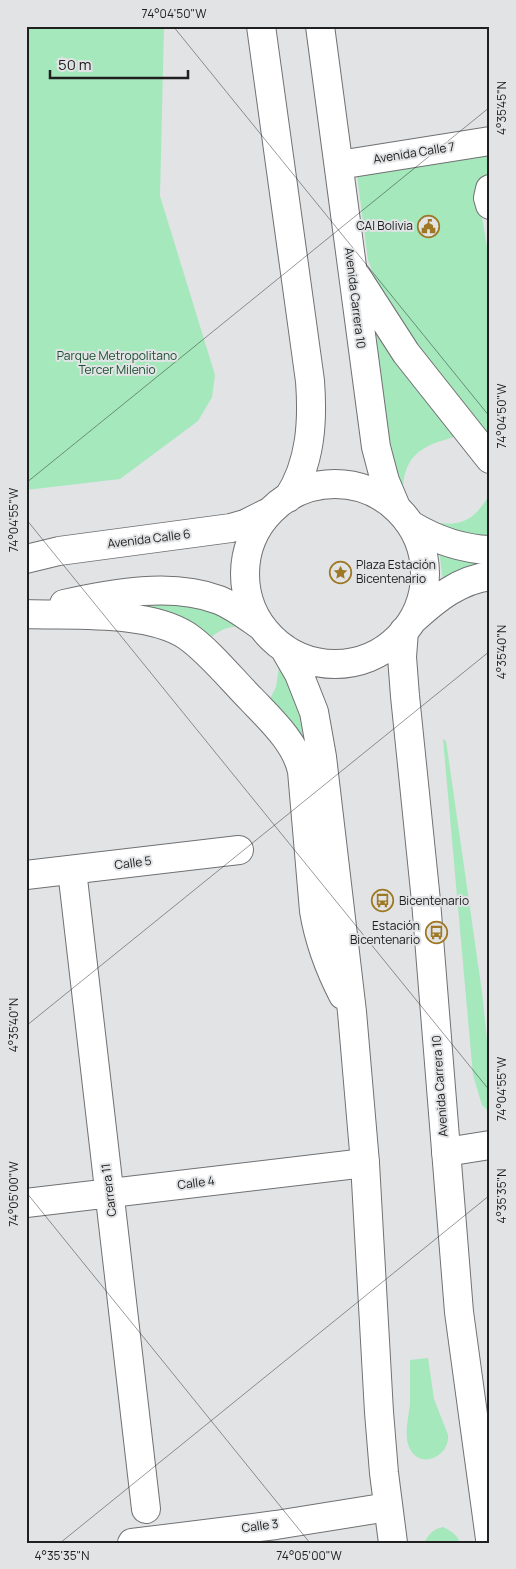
<svg xmlns="http://www.w3.org/2000/svg" width="516" height="1569" viewBox="0 0 516 1569" font-family="Manrope,sans-serif">
  <rect width="100%" height="100%" fill="#e1e3e5"/>
  <path fill="#a4e8bc" d="M26 26H164L160 196 215 375 212 397 198 421 120 479 26 490Z
    M490 151V179L479 201 490 263V441L404 332 378 286 368 260 357 175Z
    M375 323 461 435C430 444 406 449 403 486L392 462 383 406Z
    M490 494V541L467 538 430 522C461 527 473 522 490 494Z
    M439 549 490 560V567L443 583Z
    M164 601H192L244 627C229 625 219 630 208 640L131 606Z
    M279 667C297 688 301 719 304 746L267 705 276 687Z
    M443 739 446 741 482 992 490 1068V1113L482 1105 473 1075Z
    M428 1358 434 1399 448 1435C450 1456 421 1470 410 1449 403 1436 409 1417 410 1403 410 1388 410 1374 410 1360Z
    M443 1527C451 1531 457 1534 460 1543H424C429 1534 433 1529 443 1527Z"/>
  <g fill="none" stroke-linecap="round" stroke-linejoin="round">
    <defs>
      <path id="minor" d="M339 165 490 141
        M490 189 488 198 490 205
        M72 870 146 1509
        M26 875 239 850
        M446 1152 490 1145
        M26 1203 365 1163
        M132 1543 276 1525 388 1507"/>
      <path id="major" d="M261 26 310 381C313 421 311 463 288 498
        M320 26 376 447 385 481 396 507
        M357 277 406 353 490 459
        M245 574a90 90 0 1 1 180 0a90 90 0 1 1-180 0Z
        M411 525C436 540 461 549 490 550
        M26 559 59 551 231 528 245 524 269 512
        M64 604C112 593 173 582 219 600 234 606 248 617 261 626
        M26 614C72 616 148 610 187 636 210 652 232 680 252 700 271 720 296 743 302 771L314 911C319 941 329 968 343 995
        M414 619C436 599 459 580 490 576
        M404 631 402 657 405 696 426 901 459 1312 490 1539
        M284 648 299 674 314 712 322 757 352 1012 365 1163 379 1412 384 1473 393 1543"/>
    </defs>
    <use href="#minor" stroke="#707173" stroke-width="30"/>
    <use href="#major" stroke="#707173" stroke-width="30"/>
    <use href="#minor" stroke="#fff" stroke-width="28"/>
    <use href="#major" stroke="#fff" stroke-width="28"/>
  </g>
  <path fill="none" stroke="#202021" stroke-width="1" stroke-opacity="0.45" d="M173 26 490 417M26 483 490 107M26 519 490 1091M26 1026 490 651M26 1192 310 1543M60 1543 490 1195"/>
  <defs>
    <symbol id="civic-ring" viewBox="-11 -11 22 22"><circle r="9.5" fill="#e1e3e5" stroke="#9e7825" stroke-width="1.5"/><path d="M-.6-6.5H3V-4.5H.6V-3L4-1V1h2V6H-6V1h2V-1L-.6-3ZM-1.2 2.5V6h2.4V2.5Z" fill="#9e7825"/></symbol>
    <symbol id="sight-ring" viewBox="-11 -11 22 22"><circle r="9.5" fill="#e1e3e5" stroke="#9e7825" stroke-width="1.5"/><path d="M0-6L1.8-2.2L6-1.7L2.9 1.2L3.7 5.4L0 3.3L-3.7 5.4L-2.9 1.2L-6-1.7L-1.8-2.2Z" fill="#9e7825"/></symbol>
    <symbol id="bus-ring" viewBox="-11 -11 22 22"><circle r="9.5" fill="#e1e3e5" stroke="#9e7825" stroke-width="1.5"/><path d="M-5-6H5V4H4V6H2V4H-2V6H-4V4H-5ZM-3.5-4V0h7V-4ZM-3.5 1.2v1.5H-2V1.2ZM2 1.2v1.5H3.5V1.2Z" fill="#9e7825"/></symbol>
  </defs>
  <g fill-rule="evenodd">
    <use href="#civic-ring" x="416" y="214" width="25" height="25"/>
    <use href="#sight-ring" x="328" y="560" width="25" height="25"/>
    <use href="#bus-ring" x="370" y="888" width="25" height="25"/>
    <use href="#bus-ring" x="424" y="920" width="25" height="25"/>
  </g>
  <g text-anchor="middle" stroke-width="4" stroke-linejoin="round" paint-order="stroke">
    <g font-size="12" fill="#202021" stroke="#e1e3e5">
      <text transform="translate(414 153) rotate(-9)" y="4">Avenida Calle 7</text>
      <text transform="translate(355 298) rotate(83)" y="4">Avenida Carrera 10</text>
      <text transform="translate(149 539) rotate(-7)" y="4">Avenida Calle 6</text>
      <text transform="translate(133 863) rotate(-7)" y="4">Calle 5</text>
      <text transform="translate(440 1086) rotate(-94)" y="4">Avenida Carrera 10</text>
      <text transform="translate(196 1183) rotate(-7)" y="4">Calle 4</text>
      <text transform="translate(109 1190) rotate(-97)" y="4">Carrera 11</text>
      <text transform="translate(260 1526) rotate(-7)" y="4">Calle 3</text>
    </g>
    <g font-size="12" fill="#202021" stroke="#e1e3e5" text-anchor="end">
      <text x="413" y="230">CAI Bolivia</text>
      <text x="356" y="569" text-anchor="start">Plaza Estación<tspan x="356" dy="14">Bicentenario</tspan></text>
      <text x="399" y="905" text-anchor="start">Bicentenario</text>
      <text x="420" y="930">Estación<tspan x="420" dy="14">Bicentenario</tspan></text>
    </g>
    <g font-size="12" fill="#194e30" stroke="#e1e3e5">
      <text x="117" y="360">Parque Metropolitano<tspan x="117" dy="14">Tercer Milenio</tspan></text>
    </g>
  </g>
  <rect width="516" height="1569" fill="none" stroke="#e1e3e5" stroke-width="55"/>
  <path d="M50 70v8h138v-8" fill="none" stroke="#202021" stroke-width="2.5"/>
  <text x="58" y="70" font-size="15" fill="#202021" stroke="#e1e3e5" stroke-width="4" paint-order="stroke">50 m</text>
  <rect x="28" y="28" width="460" height="1514" fill="none" stroke="#202021" stroke-width="2"/>
  <g font-size="12" text-anchor="middle" fill="#202021">
    <text x="174" y="18">74°04'50"W</text>
    <text transform="translate(502 108) rotate(-90)" y="4">4°35'45"N</text>
    <text transform="translate(502 416) rotate(-90)" y="4">74°04'50"W</text>
    <text transform="translate(14 520) rotate(-90)" y="4">74°04'55"W</text>
    <text transform="translate(502 652) rotate(-90)" y="4">4°35'40"N</text>
    <text transform="translate(14 1025) rotate(-90)" y="4">4°35'40"N</text>
    <text transform="translate(502 1089) rotate(-90)" y="4">74°04'55"W</text>
    <text transform="translate(14 1194) rotate(-90)" y="4">74°05'00"W</text>
    <text transform="translate(502 1196) rotate(-90)" y="4">4°35'35"N</text>
    <text x="62" y="1560">4°35'35"N</text>
    <text x="309" y="1560">74°05'00"W</text>
  </g>
</svg>
